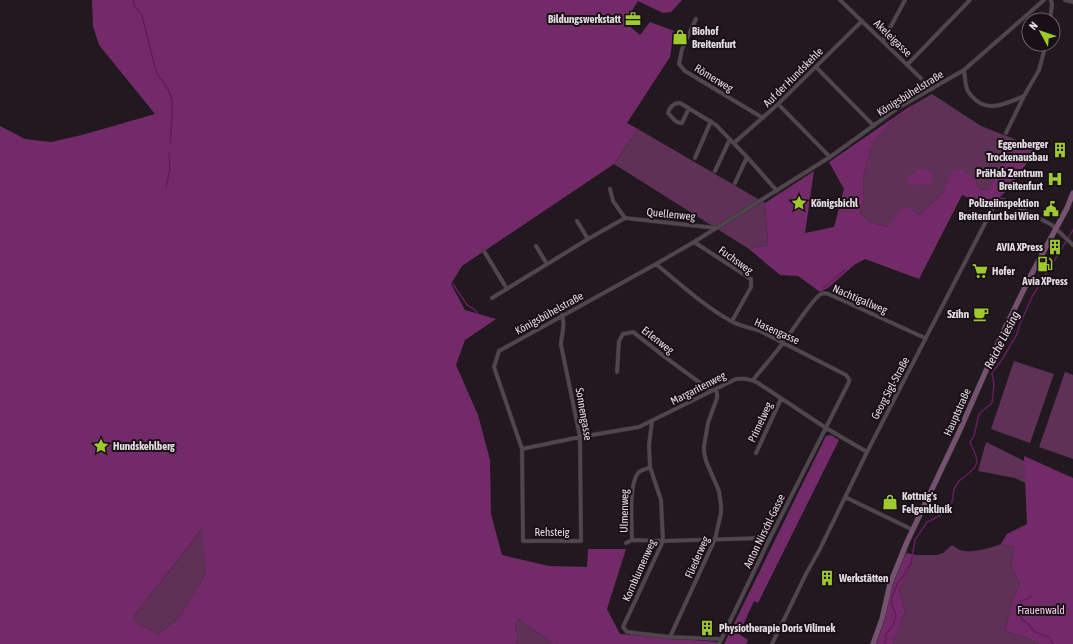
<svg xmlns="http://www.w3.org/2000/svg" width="1073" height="644" viewBox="0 0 1073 644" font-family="'Asap Condensed',sans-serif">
  <rect width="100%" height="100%" fill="#221920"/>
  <path fill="#5f3157" d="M932 94 981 126 1022 142 1006 160 987 190 979 189 976 181 943 193 919 215 911 208 888 227 872 223 860 213 864 200 863 177 874 140 895 119 914 108 909 107Z
    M638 129 765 203 768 245 749 249 614 164Z
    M1014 361 1054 374 1030 443 991 429Z
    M1065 372 1073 375V459L1039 447Z
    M986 442 1072 485 1040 490 1015 478 978 471Z
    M203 528 206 573 179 618 158 634 135 622 134 616Z
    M1001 544 1014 547 1011 566 1020 585 1013 598 1005 631 1027 638 1039 644H893L894 641 905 611 899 590 916 555H937L943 553 952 545C955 547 958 549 960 550 972 554 990 548 1001 544Z
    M519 619 553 644H516L518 636 515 625Z"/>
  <path fill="#732a68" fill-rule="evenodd" d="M92 0H682L671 12 663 13 638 1 625 22 640 35 650 22 674 31 670 57 627 123 638 129 614 164 462 266 451 284 465 310 496 319 465 340 456 365 478 415 490 460 491 514 502 555 549 566 587 567 588 549H626L607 609 620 634 718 642 717 644H553L519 619 515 625 518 636 516 644H0V126L25 139 51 142 82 135 155 114 99 45 93 26ZM202 529 206 573 179 618 158 634 135 622 134 616Z
    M909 107 914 108 895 119 874 140 863 177 864 200 860 213 872 223 888 227 901 208H911L919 215 943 193 952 171 962 169 976 181 979 189 987 190 1006 160 1022 142 1038 148 1007 190 990 207 962 195 919 279 865 259 854 265 828 288 820 292 798 276 780 275 749 249 768 245 765 203 814 171 805 233 834 227 844 189 829 162Z
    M920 168 930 171 933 174V180L930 184 911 185 905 181 909 175 915 173Z
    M831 435 839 440 758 603 754 601 739 634 748 640 746 644H724L826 436Z
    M1024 456 1073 478V644H1039L1027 638 1005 631 1013 598 1020 585 1011 566 1014 547 1001 544 1007 534 1027 524Z
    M906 553 916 555 899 590 905 611 894 641 893 644H876L885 619 892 586Z"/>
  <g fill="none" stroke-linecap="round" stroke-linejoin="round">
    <path stroke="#641c5a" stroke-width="1.5" d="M133 0 134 6 142 15 154 64C156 77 164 81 169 91 175 101 171 131 170 143
      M166 187 170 170 169 153
      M453 284 467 305 475 310 478 314
      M823 288 845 270
      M1031 595 1028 599 1023 600 1020 602V607L1019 612 1022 620 1026 622 1035 632 1049 637 1053 644
      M885 644 886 639V634L893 625 896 615 892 606V597L898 582 902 578 911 563 915 540 927 522 932 520 944 513 948 507 952 502 954 489 959 481 969 473 975 467 977 462 976 456 970 442 974 436 978 418 980 413 992 403 994 384 992 373 1003 358 1017 334 1020 324 1032 297 1073 230"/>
    <defs>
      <path id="street" d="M840 0 932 89
        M1065 0 1073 2
        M696 19 682 49 679 64 685 71 763 118
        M1050 20 1052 5 1051 0
        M883 41 905 0
        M907 65 970 0
        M816 67 874 126
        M964 70C965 76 965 83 967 89 969 94 972 97 977 101 991 112 1009 102 1024 96
        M778 104 830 157
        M689 108 682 123C676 124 672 117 668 113 669 108 674 102 680 103L716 125 747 157 777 191
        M1006 133 1024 96 1039 70 1046 44
        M734 143 778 104 862 21
        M695 158 711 121
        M715 171 730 139
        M735 183 747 157
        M610 189 613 201 625 218
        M577 221 588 239
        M694 242 751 279V287L732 321
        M536 246 547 264
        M484 251 507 289
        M656 264C680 284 704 306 731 321 740 326 749 328 758 330L846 375 849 379V382L769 540 719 644
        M492 298 588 239 625 218 716 228
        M562 315C566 325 561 335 561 345L580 437 581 541H523L522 449 494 367 499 351 656 264 694 242 830 157 898 108 964 70 1044 0
        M617 372 619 341 623 334 633 332 665 357 711 391
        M753 380C764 366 776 353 786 339 792 331 814 297 821 294 825 292 829 294 833 296L925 338
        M652 421 649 445 650 467 661 500 663 541 623 627 627 632 670 637 721 639
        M522 449 580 437 639 427 736 379C744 378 751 379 758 383L826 428 867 452
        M756 453 781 399
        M845 497 913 530
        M632 540C632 525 628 483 639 472 641 470 647 469 650 467
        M626 543 632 540 663 541 764 538 769 540
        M670 637 715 539 721 513V506L719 491 706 461 704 452V446L708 423 717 398V393L715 389
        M772 644 807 572 820 549 867 452 995 204 1000 200H1004L1052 225 1073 245"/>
      <path id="secondary" d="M873 644 882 619 890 584 907 542 959 432 1003 332 1031 275 1067 208 1073 193"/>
    </defs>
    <use href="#street" stroke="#3a3439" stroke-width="4.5"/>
    <use href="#secondary" stroke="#3a3439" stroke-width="6"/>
    <use href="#street" stroke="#51464e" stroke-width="3.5"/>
    <use href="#secondary" stroke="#775270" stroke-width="5"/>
  </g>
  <defs>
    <symbol id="office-bare" viewBox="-9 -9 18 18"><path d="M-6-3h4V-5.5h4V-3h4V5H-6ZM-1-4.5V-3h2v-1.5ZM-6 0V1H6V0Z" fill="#9fca2c" stroke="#191017" stroke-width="2.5" paint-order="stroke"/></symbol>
    <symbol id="shop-bare" viewBox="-9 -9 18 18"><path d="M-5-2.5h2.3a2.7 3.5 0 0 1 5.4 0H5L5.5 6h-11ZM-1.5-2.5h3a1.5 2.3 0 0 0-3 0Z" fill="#9fca2c" stroke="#191017" stroke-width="2.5" paint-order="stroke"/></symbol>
    <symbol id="building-bare" viewBox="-9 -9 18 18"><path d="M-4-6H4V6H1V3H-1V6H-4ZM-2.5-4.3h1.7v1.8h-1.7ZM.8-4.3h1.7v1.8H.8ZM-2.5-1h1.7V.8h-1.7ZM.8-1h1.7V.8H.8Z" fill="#9fca2c" stroke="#191017" stroke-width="2.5" paint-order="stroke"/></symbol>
    <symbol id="hospital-bare" viewBox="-9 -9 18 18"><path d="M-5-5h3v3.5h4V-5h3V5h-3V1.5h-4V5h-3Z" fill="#9fca2c" stroke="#191017" stroke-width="2.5" paint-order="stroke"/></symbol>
    <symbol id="sight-bare" viewBox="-9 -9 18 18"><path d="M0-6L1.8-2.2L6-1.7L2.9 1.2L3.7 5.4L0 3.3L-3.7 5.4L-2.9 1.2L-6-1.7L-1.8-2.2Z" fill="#9fca2c" stroke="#191017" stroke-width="2.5" paint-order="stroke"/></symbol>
    <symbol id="civic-bare" viewBox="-9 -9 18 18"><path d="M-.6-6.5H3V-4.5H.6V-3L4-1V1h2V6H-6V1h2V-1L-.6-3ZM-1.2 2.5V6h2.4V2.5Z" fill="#9fca2c" stroke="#191017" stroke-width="2.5" paint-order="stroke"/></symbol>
    <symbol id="fuel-bare" viewBox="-9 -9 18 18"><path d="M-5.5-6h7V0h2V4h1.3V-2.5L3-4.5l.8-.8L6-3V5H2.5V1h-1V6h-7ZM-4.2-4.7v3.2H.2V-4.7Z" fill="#9fca2c" stroke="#191017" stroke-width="2.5" paint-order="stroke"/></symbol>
    <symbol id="supermarket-bare" viewBox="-9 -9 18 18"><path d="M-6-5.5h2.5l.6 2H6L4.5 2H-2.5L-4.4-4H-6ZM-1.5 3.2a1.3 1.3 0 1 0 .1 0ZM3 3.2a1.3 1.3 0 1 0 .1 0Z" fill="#9fca2c" stroke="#191017" stroke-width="2.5" paint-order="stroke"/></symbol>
    <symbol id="cafe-bare" viewBox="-9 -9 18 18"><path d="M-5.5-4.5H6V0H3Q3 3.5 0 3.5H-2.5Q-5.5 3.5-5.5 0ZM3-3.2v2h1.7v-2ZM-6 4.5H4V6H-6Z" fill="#9fca2c" stroke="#191017" stroke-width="2.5" paint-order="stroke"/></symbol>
  </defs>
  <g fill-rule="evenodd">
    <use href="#office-bare" x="622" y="8" width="22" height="22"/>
    <use href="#shop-bare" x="669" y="26" width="22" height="22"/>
    <use href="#building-bare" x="1049" y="139" width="22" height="22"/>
    <use href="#hospital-bare" x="1044" y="168" width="22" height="22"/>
    <use href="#sight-bare" x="788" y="192" width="22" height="22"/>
    <use href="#civic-bare" x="1040" y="198" width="22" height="22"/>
    <use href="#building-bare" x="1044" y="236" width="22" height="22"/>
    <use href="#fuel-bare" x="1034" y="253" width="22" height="22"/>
    <use href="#supermarket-bare" x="969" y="260" width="22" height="22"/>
    <use href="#cafe-bare" x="970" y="303" width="22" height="22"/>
    <use href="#sight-bare" x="90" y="435" width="22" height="22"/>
    <use href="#shop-bare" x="879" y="491" width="22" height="22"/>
    <use href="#building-bare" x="816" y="567" width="22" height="22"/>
    <use href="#building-bare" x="696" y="617" width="22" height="22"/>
  </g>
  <g text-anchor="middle" stroke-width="4" stroke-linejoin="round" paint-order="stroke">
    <g font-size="11" font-weight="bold" fill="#e2dbe0" stroke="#191017" text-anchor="start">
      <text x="621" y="23" text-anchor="end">Bildungswerkstatt</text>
      <text x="692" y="35">Biohof<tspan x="692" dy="13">Breitenfurt</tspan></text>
      <text x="1048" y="148" text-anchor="end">Eggenberger<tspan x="1048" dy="13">Trockenausbau</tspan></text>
      <text x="1043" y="177" text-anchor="end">PräHab Zentrum<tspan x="1043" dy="13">Breitenfurt</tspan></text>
      <text x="811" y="207">Königsbichl</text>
      <text x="1039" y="207" text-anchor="end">Polizeiinspektion<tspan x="1039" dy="13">Breitenfurt bei Wien</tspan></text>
      <text x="1043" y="251" text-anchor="end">AVIA XPress</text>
      <text x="992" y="275">Hofer</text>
      <text x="1045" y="285" text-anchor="middle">Avia XPress</text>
      <text x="969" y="318" text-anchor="end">Szihn</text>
      <text x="113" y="450">Hundskehlberg</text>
      <text x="902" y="500">Kottnig's<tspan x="902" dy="13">Felgenklinik</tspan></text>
      <text x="839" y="582">Werkstätten</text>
      <text x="719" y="632">Physiotherapie Doris Vilimek</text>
    </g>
    <g font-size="11" fill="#e2dbe0" stroke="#191017">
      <text transform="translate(893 38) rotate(44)" y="4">Akeleigasse</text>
      <text transform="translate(793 77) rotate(-45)" y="4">Auf der Hundskehle</text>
      <text transform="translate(714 78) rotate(31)" y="4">Römerweg</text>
      <text transform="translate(910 93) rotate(-32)" y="4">Königsbühelstraße</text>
      <text transform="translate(671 214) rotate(6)" y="4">Quellenweg</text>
      <text transform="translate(736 260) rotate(36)" y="4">Fuchsweg</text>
      <text transform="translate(860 299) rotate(23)" y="4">Nachtigallweg</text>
      <text transform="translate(549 313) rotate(-29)" y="4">Königsbühelstraße</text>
      <text transform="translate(777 331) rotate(24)" y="4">Hasengasse</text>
      <text transform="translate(658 340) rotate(38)" y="4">Erlenweg</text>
      <text transform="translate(698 388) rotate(-27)" y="4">Margaritenweg</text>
      <text transform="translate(890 388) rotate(-62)" y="4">Georg Sigl-Straße</text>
      <text transform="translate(957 412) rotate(-66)" y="4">Hauptstraße</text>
      <text transform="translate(584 414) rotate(80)" y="4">Sonnengasse</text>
      <text transform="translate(760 422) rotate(-65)" y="4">Primelweg</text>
      <text transform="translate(624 511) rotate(-89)" y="4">Ulmenweg</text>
      <text transform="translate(764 531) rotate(-64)" y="4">Anton Nirschl-Gasse</text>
      <text x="552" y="536">Rehsteig</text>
      <text transform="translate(697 557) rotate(-66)" y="4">Fliederweg</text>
      <text transform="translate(639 570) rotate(-66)" y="4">Kornblumenweg</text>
    </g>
    <g font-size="11" fill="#f5cbec" stroke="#191017">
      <text x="1041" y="614">Frauenwald</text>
    </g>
    <g font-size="12" font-style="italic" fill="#f2dded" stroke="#191017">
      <text transform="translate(1002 340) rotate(-63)" y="4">Reiche Liesing</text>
    </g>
  </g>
  <g transform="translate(1041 32) rotate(310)"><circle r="19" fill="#191017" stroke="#696167"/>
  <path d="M0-3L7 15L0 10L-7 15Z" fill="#9fca2c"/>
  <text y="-6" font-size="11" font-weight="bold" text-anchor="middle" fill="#e2dbe0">N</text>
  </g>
</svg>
